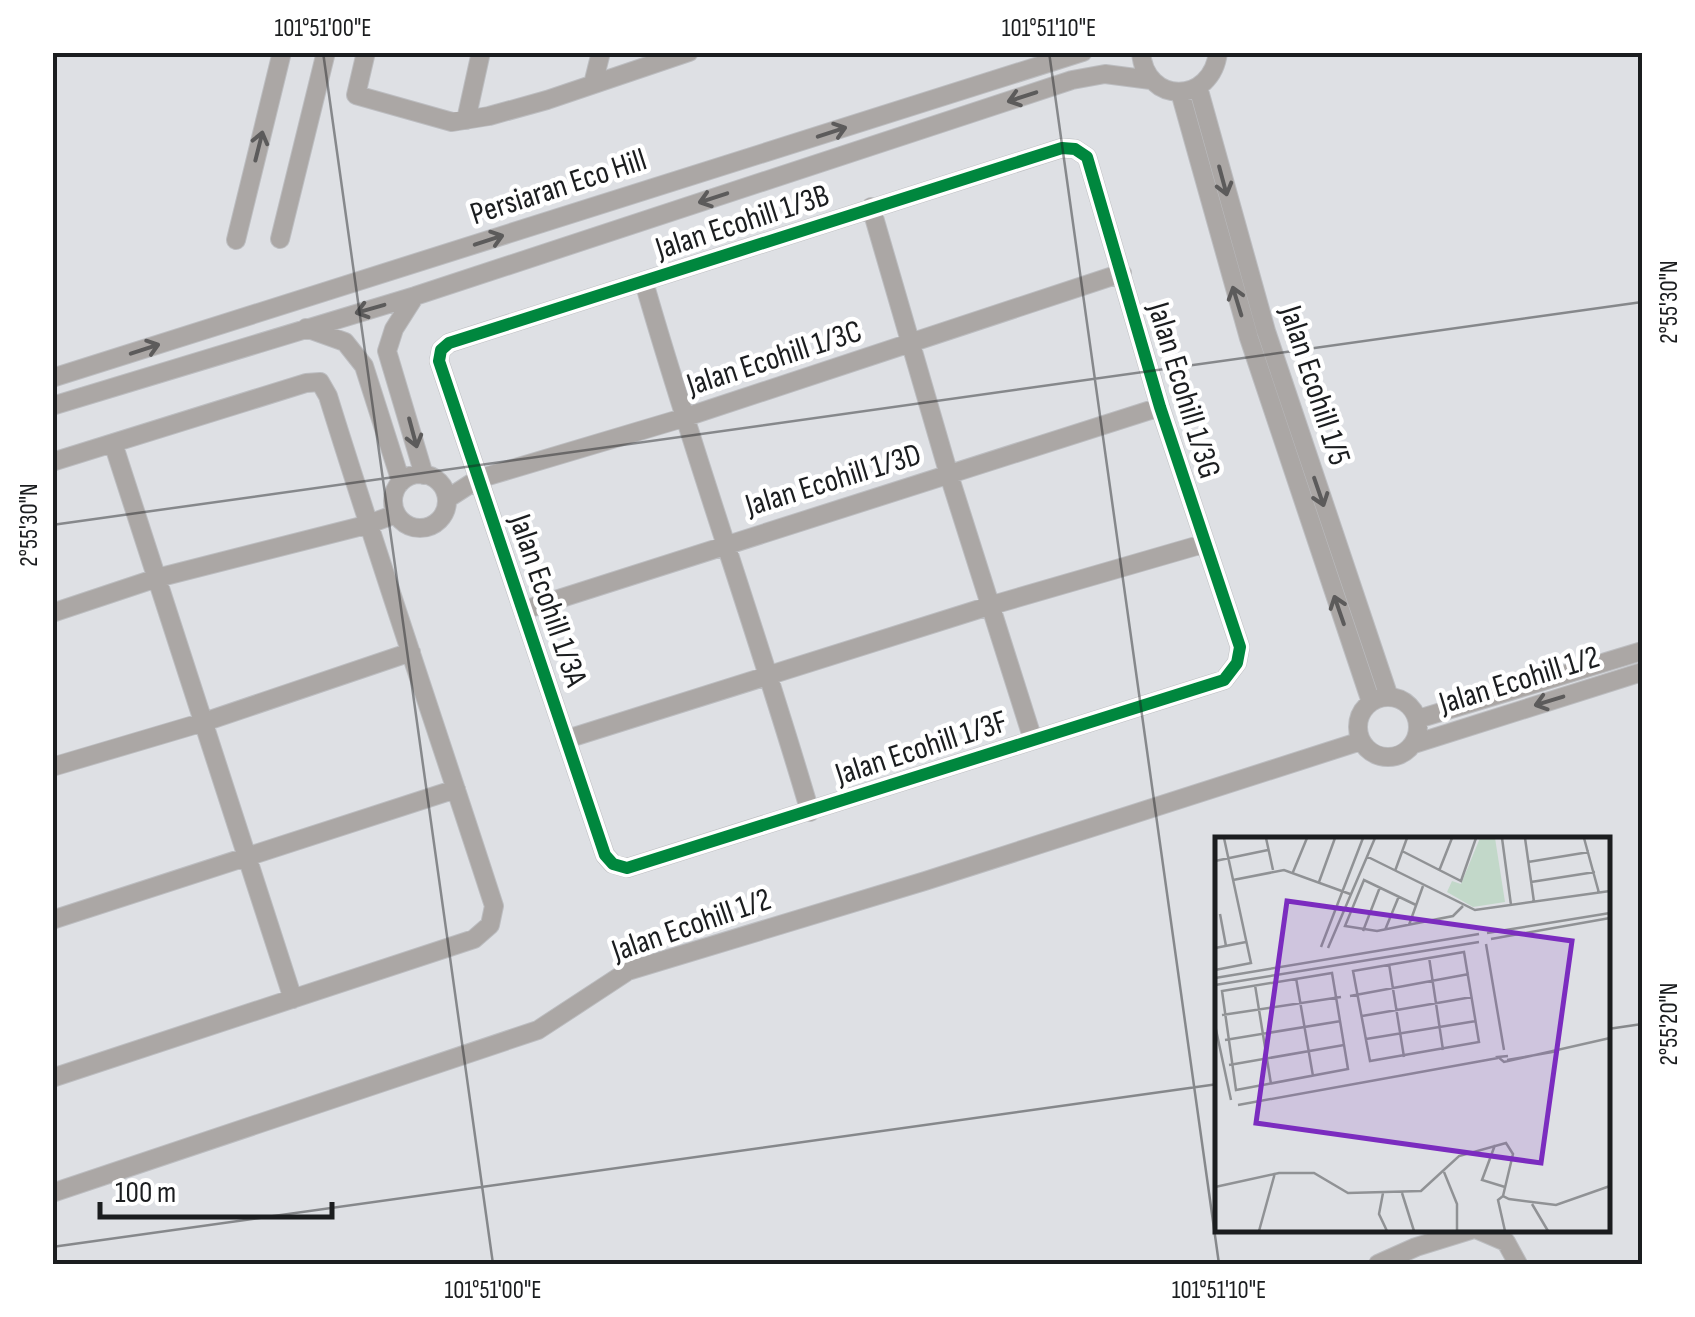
<svg xmlns="http://www.w3.org/2000/svg" width="1695" height="1317" viewBox="0 0 1695 1317" font-family="'Sofia Sans Condensed',sans-serif">
  <rect width="100%" height="100%" fill="#dee0e4"/>
  <g fill="none" stroke-linecap="round" stroke-linejoin="round">
    <defs>
      <path id="minor" d="M366 52 356 95 452 122 489 116 547 100 689 52
        M1141 52C1145 105 1212 105 1218 52
        M593 84 601 52
        M1198 87 1266 331 1389 697
        M1180 92 1249 338 1371 702
        M466 120 481 52
        M1062 148 1075 149 1087 157 1160 407 1240 647 1237 663 1224 680 627 868 613 864 605 855 439 361 441 350 449 343Z
        M871 207 949 475 1033 740
        M280 239 326 52
        M236 240 282 52
        M644 282C695 460 758 634 810 812
        M415 296 394 329 387 351 424 475
        M306 328 345 342 364 366 401 482
        M52 378 1083 52
        M52 406 415 296 1072 80 1105 74 1151 80
        M113 443 293 999
        M52 462 306 383 320 382 328 396C381 567 439 736 494 906L490 925 474 939 52 1078
        M393 501a27 27 0 1 1 54 0a27 27 0 1 1-54 0Z
        M447 499 478 479 683 418 1122 273
        M524 610 1160 407
        M52 613 157 578 366 525 396 514
        M1358 727a30 30 0 1 1 60 0a30 30 0 1 1-60 0Z
        M1418 719 1642 651
        M567 739 989 606 1203 544
        M1414 744 1642 672
        M52 767 204 722 411 652
        M52 920 456 789
        M52 1193 538 1030 628 971 925 881 1361 741
        M1478 1230 1506 1242 1518 1264
        M1378 1264 1416 1247 1471 1230"/>
    </defs>
    <use href="#minor" stroke="#bcbdc0" stroke-width="20"/>
    <use href="#minor" stroke="#aba7a5" stroke-width="18"/>
    <defs>
      <path id="cycleway" d="M1062 148 1075 149 1087 157 1160 407 1240 647 1237 663 1224 680 627 868 613 864 605 855 439 361 441 350 449 343Z"/>
    </defs>
    <use href="#cycleway" stroke="#fff" stroke-width="19"/>
    <use href="#cycleway" stroke="#00873e" stroke-width="12"/>
  </g>
  <defs><path id="oneway-shaft" d="M-6 0H5M1.5-3L5.5 0L1.5 3" fill="none" stroke-width="1.6" stroke-linecap="round" stroke-linejoin="round" transform="scale(2.5)"/></defs>
  <g stroke="#5c5b5b">
    <use href="#oneway-shaft" transform="translate(1022 97) rotate(162)"/>
    <use href="#oneway-shaft" transform="translate(832 132) rotate(-18)"/>
    <use href="#oneway-shaft" transform="translate(259 146) rotate(-76)"/>
    <use href="#oneway-shaft" transform="translate(1223 181) rotate(75)"/>
    <use href="#oneway-shaft" transform="translate(713 198) rotate(162)"/>
    <use href="#oneway-shaft" transform="translate(489 240) rotate(-18)"/>
    <use href="#oneway-shaft" transform="translate(1237 301) rotate(-107)"/>
    <use href="#oneway-shaft" transform="translate(370 309) rotate(164)"/>
    <use href="#oneway-shaft" transform="translate(145 349) rotate(-18)"/>
    <use href="#oneway-shaft" transform="translate(413 433) rotate(75)"/>
    <use href="#oneway-shaft" transform="translate(1319 492) rotate(71)"/>
    <use href="#oneway-shaft" transform="translate(1339 610) rotate(-109)"/>
    <use href="#oneway-shaft" transform="translate(1549 701) rotate(163)"/>
  </g>
  <path fill="none" stroke="#1b1d1f" stroke-width="2.5" stroke-opacity="0.45" d="M323 52 493 1264M1049 52 1219 1264M52 525 1642 302M1608 1029 1642 1024M52 1247 1218 1084"/>
  <g text-anchor="middle" stroke-width="9" stroke-linejoin="round" paint-order="stroke">
    <g font-size="32" fill="#1b1d1f" stroke="#fff">
      <text transform="translate(558 186) rotate(-18)" y="11">Persiaran Eco Hill</text>
      <text transform="translate(742 221) rotate(-18)" y="11">Jalan Ecohill 1/3B</text>
      <text transform="translate(774 357) rotate(-18)" y="11">Jalan Ecohill 1/3C</text>
      <text transform="translate(1316 385) rotate(72)" y="11">Jalan Ecohill 1/5</text>
      <text transform="translate(1185 390) rotate(73)" y="11">Jalan Ecohill 1/3G</text>
      <text transform="translate(833 479) rotate(-17)" y="11">Jalan Ecohill 1/3D</text>
      <text transform="translate(549 600) rotate(71)" y="11">Jalan Ecohill 1/3A</text>
      <text transform="translate(1519 679) rotate(-17)" y="11">Jalan Ecohill 1/2</text>
      <text transform="translate(921 747) rotate(-18)" y="11">Jalan Ecohill 1/3F</text>
      <text transform="translate(691 924) rotate(-19)" y="11">Jalan Ecohill 1/2</text>
    </g>
  </g>
  <g transform="translate(1215 837)">
    <rect width="395" height="395" fill="#dee0e4"/>
    <path d="M265 1H280L290 65 258 70 232 55 237 44 246 47Z" fill="#c2d8c9"/>
    <path fill="none" stroke="#909295" stroke-width="2.5" d="M51 1 58 33M287 1 296 68M310 1 319 65M369 1 384 56M187 14 246 44 261 1M151 19 260 73 395 54M0 24 53 13M313 25 374 15M180 34 192 1M224 34 237 1M78 35 92 1M18 43 69 33 135 57M104 45 120 1M316 45 380 35M201 68 149 43 130 89 162 94 238 79 248 69M5 77 11 109M194 88 208 49M170 93 184 59M148 94 165 50M272 96 395 76M276 102 395 81M271 107 289 213M106 110 148 1M0 111 31 105M113 111 160 1M249 115 264 205 155 224 138 134ZM214 120 228 213M174 127 189 220M0 133 36 126 9 1M117 136 133 232 21 253 7 154ZM0 141 264 97M81 141 98 239M0 148 264 105M40 148 56 247M135 159 254 137M7 178 126 160M147 179 257 160M0 188 16 263M151 202 261 184M10 203 126 184M293 219 283 220 289 225 395 201M292 223 343 214M14 228 129 208M23 268 283 221M280 308 267 343 290 350M229 335 242 367V394M0 350 64 336H99L133 356 206 354 244 319 291 306 298 317 288 359 294 362 341 368 395 349M168 356 164 377 172 394M187 356 199 394M288 359 283 363 290 394M317 367 333 394M44 394 60 336M241 394H289"/>
    <path fill="#7b2cbf" fill-opacity="0.15" stroke="#7b2cbf" stroke-width="5" d="M72 64 357 104 326 326 41 286Z"/>
    <rect width="395" height="395" fill="none" stroke="#1b1d1f" stroke-width="5"/>
  </g>
  <rect width="1695" height="1317" fill="none" stroke="#ffffff" stroke-width="110"/>
  <path d="M100 1202v15h232v-15" fill="none" stroke="#1b1d1f" stroke-width="5"/>
  <text x="115" y="1202" font-size="30" fill="#1b1d1f" stroke="#ffffff" stroke-width="8" paint-order="stroke">100 m</text>
  <rect x="55" y="55" width="1585" height="1207" fill="none" stroke="#1b1d1f" stroke-width="4"/>
  <g font-size="25" text-anchor="middle" fill="#1b1d1f">
    <text x="323" y="36">101°51'00"E</text>
    <text x="1049" y="36">101°51'10"E</text>
    <text transform="translate(1668 302) rotate(-90)" y="9">2°55'30"N</text>
    <text transform="translate(28 525) rotate(-90)" y="9">2°55'30"N</text>
    <text transform="translate(1668 1024) rotate(-90)" y="9">2°55'20"N</text>
    <text x="493" y="1298">101°51'00"E</text>
    <text x="1219" y="1298">101°51'10"E</text>
  </g>
</svg>
